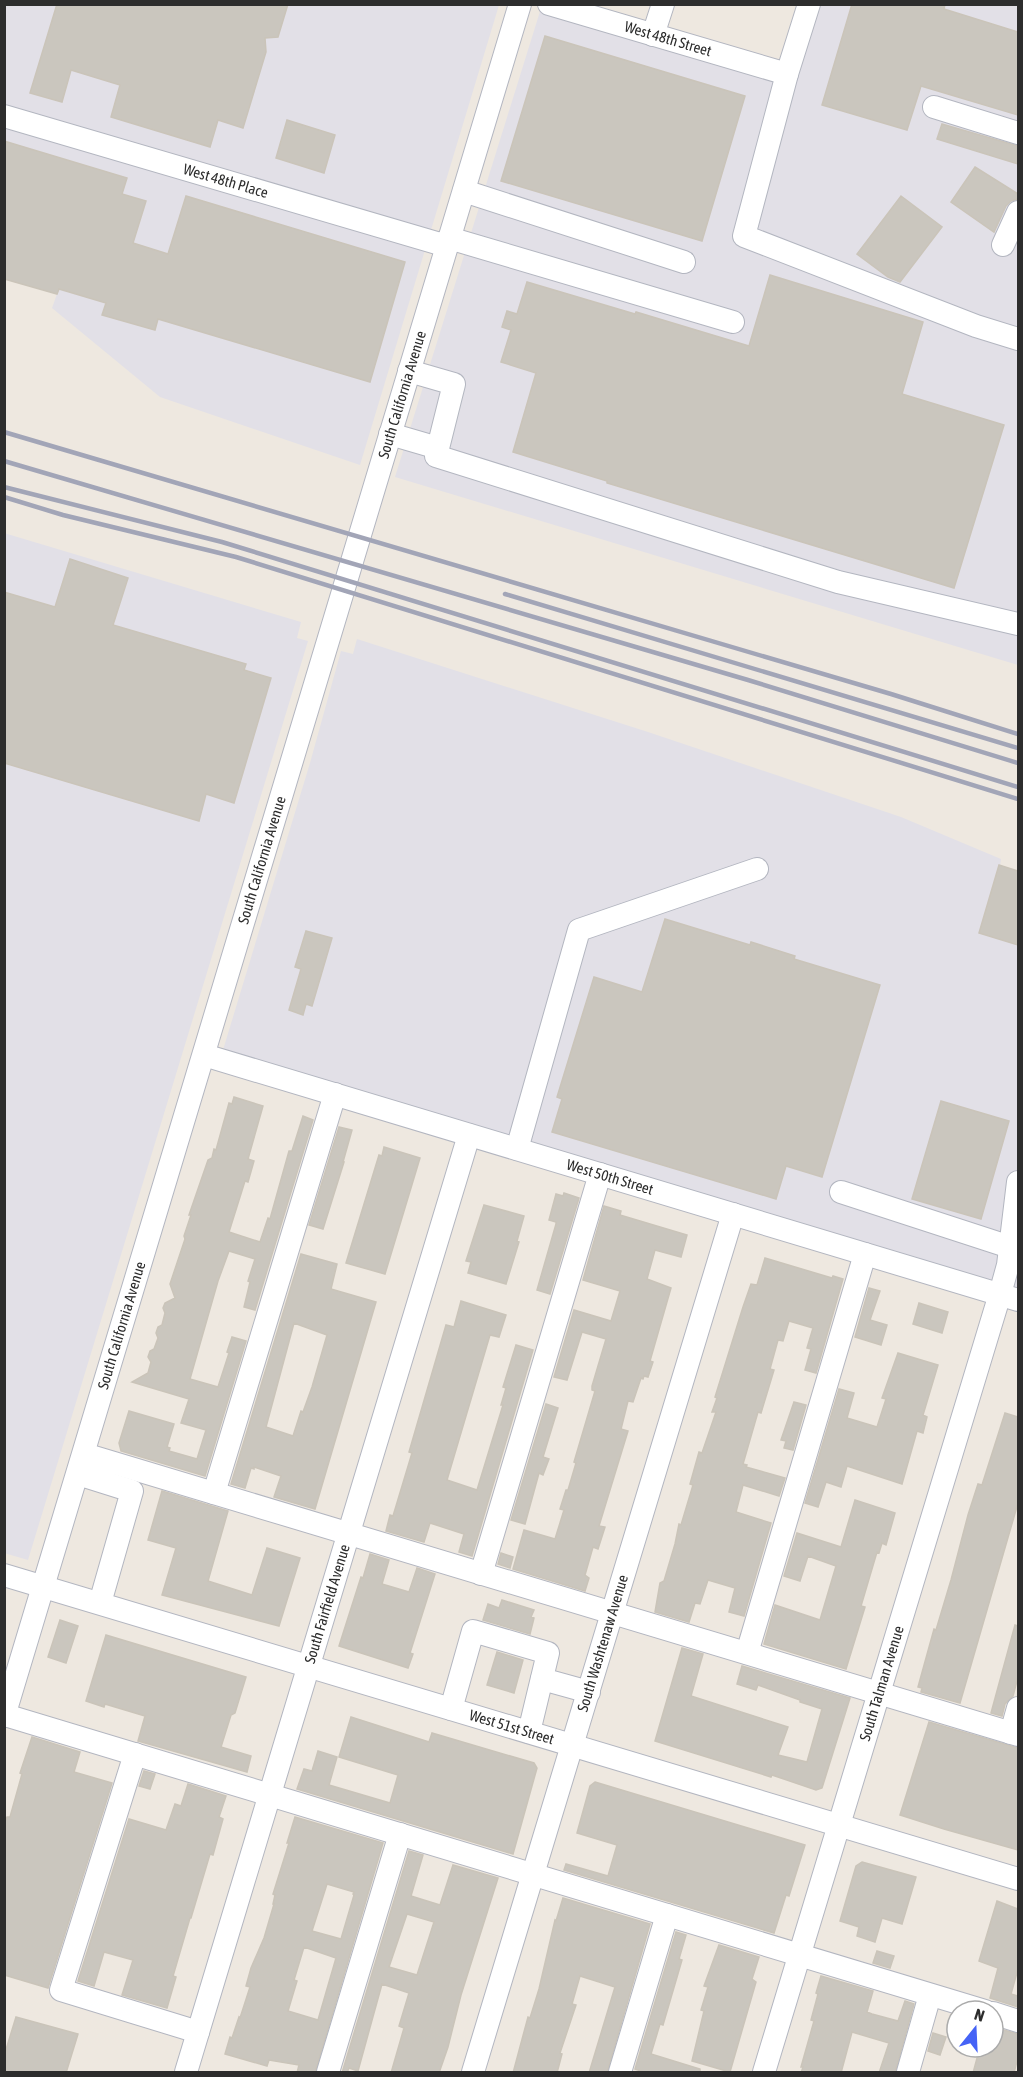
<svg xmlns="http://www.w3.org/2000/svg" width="1023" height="2077" viewBox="0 0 1023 2077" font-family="'Asap Condensed',sans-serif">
  <rect width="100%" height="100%" fill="#eee8e0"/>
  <path fill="#e2e0e7" d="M4 5H499L360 465 160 397 52 308 57 294 5 279Z
    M542 5 784 71 806 5H1018V665L395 477Z
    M4 533 301 622 297 638 308 641 28 1560 4 1553Z
    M357 639 648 732 901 817 1001 859 1000 866 1018 871V1288L223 1050 310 763 341 651 353 654Z"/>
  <path fill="#cac6be" stroke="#cac4b9" stroke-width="1.5" fill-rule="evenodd" d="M57 4H288L278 37 265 38 266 52 243 128 218 120 210 147 111 117 120 85 71 70 62 102 30 93Z
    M852 4H945L944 9 1018 32V115L921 86 907 130 822 105Z
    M545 36 745 96 702 241 501 181Z
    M287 120 335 135 324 173 276 158Z
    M942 124 1018 146V164L937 139Z
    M4 141 127 178 122 194 146 201 133 243 168 254 186 196 405 262 370 382 158 319 155 330 102 315 106 303 59 289 57 294 4 279Z
    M975 167 1018 194V199L1011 201 1006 206 994 232 951 202Z
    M901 196 942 227 900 282 888 277 857 254Z
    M770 275 923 322 902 394 1004 425 954 588 607 483V481L513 452 536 373 501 362 511 330 502 327 507 311 517 314 527 282 635 314 636 312 749 346Z
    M70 559 128 578 113 625 246 664 244 670 271 678 234 803 206 794 199 821 4 763V592L55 607Z
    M999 865 1018 871V945L979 933Z
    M665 919 750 945 751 942 795 956 794 959 880 985 822 1177 786 1166 776 1199 552 1132 562 1099 557 1097 594 977 642 992Z
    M306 931 332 938 312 1006 306 1004 303 1015 289 1010 301 969 295 967Z
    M234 1097 263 1106 248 1159 254 1161 248 1182 245 1181 229 1232 260 1242 268 1218 270 1219 289 1151H292L303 1116 313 1120 255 1310 244 1307 250 1282 248 1281 255 1259 229 1251 218 1281 190 1379 218 1387 229 1353 227 1352 232 1337 246 1341 205 1476 121 1451 119 1443 129 1411 174 1424 167 1447 170 1448 169 1451 197 1459 206 1430 181 1423 189 1399 132 1382 148 1373 151 1362 148 1357 150 1351 154 1349 158 1338 156 1333 158 1327 162 1325 165 1313 163 1308 165 1303 175 1298 170 1284 185 1239 184 1236 191 1215H189L208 1160 212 1158 214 1149 216 1150 229 1103 232 1104Z
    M941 1101 1009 1121 981 1219 912 1199Z
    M339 1127 352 1130 343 1162H344L323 1229 309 1225Z
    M384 1147 420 1158 385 1274 346 1263 379 1155 382 1156Z
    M564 1193 579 1198 550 1294 537 1290 556 1224V1222L549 1220 556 1194 563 1196Z
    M484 1205 524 1216 517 1241 519 1242 506 1284 468 1273 471 1262 466 1261Z
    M604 1206 621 1211 620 1215 687 1235 681 1257 655 1250 647 1279 671 1288 650 1361 653 1362 648 1377 644 1376 643 1379 641 1378 633 1402 628 1401 621 1429 628 1431 599 1526 605 1527 598 1549 593 1547 585 1575 589 1578 585 1591 513 1569 524 1530 555 1539 564 1510 560 1509 566 1490H568L576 1463 574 1462 595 1391 592 1390V1386L606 1339 582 1332 567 1380 554 1377 574 1310 611 1321 620 1291 583 1280Z
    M301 1254 337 1264 331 1289 376 1302 315 1509 274 1497 281 1476 254 1467V1469L251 1468 245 1488 231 1484ZM294 1323 327 1335 312 1387 303 1412 301 1411 293 1436 266 1427Z
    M765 1258 832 1278 833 1276 843 1279 816 1373 805 1370 811 1349 807 1348 813 1328 789 1321 783 1341 778 1340 770 1369 774 1370 761 1413 758 1412 743 1464 747 1465 746 1467 785 1478 779 1496 743 1485 736 1512 771 1523 744 1616 729 1612 735 1588 708 1580 700 1604 695 1603 689 1622 655 1612 660 1583 664 1581 675 1544 679 1524 681 1525 693 1485 690 1484 699 1452 702 1453 716 1412H712L717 1398 715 1397 743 1307 751 1284 757 1285Z
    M869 1288 880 1291 870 1320 887 1325 881 1345 855 1337Z
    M461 1301 506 1315 499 1337 490 1335 447 1480 477 1490 503 1405H501L506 1388 503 1387 516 1345 533 1350 472 1556 459 1552 464 1534 430 1523 424 1542 386 1531 390 1515 393 1516 412 1453 409 1452 446 1325 454 1327Z
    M919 1303 948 1312 942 1333 913 1324Z
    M898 1353 938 1365 923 1415 927 1417 923 1433 917 1431 902 1484 847 1466 841 1487 826 1482 818 1507 805 1503 839 1389 854 1393 847 1418 877 1427 886 1399 882 1398Z
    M794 1402 806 1405 793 1450 784 1448 786 1441 781 1440Z
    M546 1404 558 1408 543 1457 549 1459 543 1475 539 1473 525 1524 511 1520Z
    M1005 1413 1018 1417V1503L960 1703 921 1692 922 1688 918 1687 934 1629 936 1630 951 1580 968 1515 978 1484 982 1485Z
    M162 1491 228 1511 208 1581 252 1595 267 1548 300 1558 279 1626 162 1595 176 1548 148 1540Z
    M855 1500 895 1513 886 1545 882 1543 879 1553 877 1552 861 1606 865 1607 846 1669 764 1644 775 1605 820 1620 836 1566 808 1556 800 1581 784 1576 797 1533 841 1547Z
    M501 1553 513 1557 510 1568 498 1564Z
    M370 1554 389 1560 382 1584 409 1592 417 1568 435 1574 410 1653 413 1654 408 1668 339 1646 361 1577 363 1578Z
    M502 1600 534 1610 531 1617 534 1618 530 1634 483 1620 488 1604 499 1608Z
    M60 1620 78 1626 66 1663 48 1657Z
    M1015 1625 1018 1626V1677L1013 1696 1005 1704 1002 1716 991 1713Z
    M106 1635 246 1677 235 1713 231 1715 221 1747 251 1756 247 1772 138 1741 145 1716 105 1704 104 1707 86 1701Z
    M682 1648 703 1654 691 1696 788 1727 778 1755 807 1762 822 1709 800 1702V1700L758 1685 756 1690 737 1684 742 1666 850 1698 822 1788 816 1790 772 1775 771 1777 655 1741Z
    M497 1652 523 1660 514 1693 487 1685Z
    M351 1717 429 1742 432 1733 534 1763 537 1768 513 1854 297 1789 304 1769 312 1771 318 1751 337 1757 329 1785 390 1803 398 1775 339 1757Z
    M929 1722 1018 1748V1850L944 1829 900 1815Z
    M32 1737 80 1752 74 1772 112 1783 48 1988 4 1975V1824L7 1817H10L22 1774 20 1773Z
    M144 1771 155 1774 150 1789 139 1786Z
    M595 1782 805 1845 789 1896 786 1895 774 1933 564 1870 566 1864 608 1876 617 1845 577 1833 590 1786Z
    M188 1784 226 1796 219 1817 223 1819 213 1855 210 1854 191 1918H190L173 1976 176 1977 167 2008 122 1995 133 1960 104 1952 94 1986 78 1981 129 1819 166 1830 175 1804 181 1806Z
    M295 1817 383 1843 315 2073H297L299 2065 269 2060 267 2066 225 2054 230 2037 232 2038 239 2017 240 2018 250 1987 246 1986 251 1968 264 1938 274 1904H273L275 1895 273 1894 289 1843H287ZM327 1884 354 1892 353 1894 354 1895 341 1939 312 1931ZM304 1947 336 1958 318 2020 288 2011 297 1981 294 1980Z
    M409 1851 423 1855 411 1896 440 1905 453 1865 498 1878 461 1995 448 2047 439 2073H391L404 2028 399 2026 409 1993 382 1984 358 2071 349 2068 347 2073H342ZM407 1914 434 1922 417 1975 389 1967Z
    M862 1862 916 1877 902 1924 882 1918 875 1942 857 1936 859 1927 840 1921 856 1866Z
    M563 1898 650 1924 607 2073H589L615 1987 580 1976 572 2004 576 2005 560 2053 562 2054 557 2073H513L528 2017 530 2018 539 1989 555 1920 556 1921Z
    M997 1901 1018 1909V1969L1011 1994 1018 1996V2007L990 1998 998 1968 979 1961Z
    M676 1932 686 1935 679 1959 682 1960 663 2025 660 2024 651 2054 700 2069V2073H646L635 2069Z
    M719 1945 759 1957 752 1979 756 1982 730 2072 692 2061 704 2011 701 2010 708 1987 704 1986Z
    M877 1951 894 1956 890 1968 873 1963Z
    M821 1976 873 1991 867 2012 872 2014 898 2021 905 2001 914 2004 895 2073H879L889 2043 852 2032 841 2073H801L803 2067H801L814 2021 811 2020 818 1994 816 1993Z
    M16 2017 78 2034 66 2073H4V2056Z
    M993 2027 1018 2034V2057L1014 2073H973L980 2047H993Z
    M933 2033 946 2037 940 2055 928 2051Z"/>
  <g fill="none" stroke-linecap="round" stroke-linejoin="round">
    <defs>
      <g id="minor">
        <path id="s1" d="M549 4 787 74"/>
        <path d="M809 4 787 74 744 236 976 326 1018 339"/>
        <path d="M653 35 663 4"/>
        <path d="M934 107 1018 133"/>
        <path id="s2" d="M4 116 447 246"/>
        <path d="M464 191 684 262"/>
        <path d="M449 238 733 322"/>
        <path d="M1003 245 1018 212"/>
        <path d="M409 371 454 384 436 456 838 582 1018 624"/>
        <path d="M390 434 438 448"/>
        <path id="s3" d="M204 1055 1018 1300"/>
        <path d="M517 1149 579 930 757 869"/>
        <path d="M841 1192 1010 1247"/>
        <path d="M84 1454 1018 1735"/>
        <path d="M78 1474 132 1491 100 1603"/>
        <path d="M214 1493 335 1094"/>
        <path d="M481 1574 600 1174"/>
        <path id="s4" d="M4 1575 1018 1879"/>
        <path d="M747 1653 865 1254"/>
        <path d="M542 1679 589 1692"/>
        <path d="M451 1709 473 1631 548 1653 529 1732"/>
        <path d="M5 1715 985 2011"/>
        <path id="s5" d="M4 1716 520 4"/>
        <path d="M1011 1733 1018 1708"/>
        <path d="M135 1754 61 1990 198 2032"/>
        <path d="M993 2013 1018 2021"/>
        <path id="s6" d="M186 2072 469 1135"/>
        <path d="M328 2072 400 1834"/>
        <path id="s7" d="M473 2072 733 1214"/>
        <path d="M620 2072 667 1915"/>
        <path id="s8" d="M764 2072 1000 1294 1008 1265 1018 1182"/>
        <path d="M908 2072 930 1995"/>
      </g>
    </defs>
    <use href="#minor" stroke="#b3b6c0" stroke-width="24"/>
    <use href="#minor" stroke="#fff" stroke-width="22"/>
    <path stroke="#a2a5b7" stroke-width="4.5" d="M4 432 891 694 1018 734
      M4 461 748 680 1018 763
      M4 487 222 542 1018 787
      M4 497 63 515 236 557 1018 799
      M505 594 1018 748"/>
  </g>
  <g text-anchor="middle" stroke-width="6" stroke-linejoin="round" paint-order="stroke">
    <g font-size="15" fill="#2d2d2d" stroke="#fff">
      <text dy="5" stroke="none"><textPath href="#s1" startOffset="124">West 48th Street</textPath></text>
      <text dy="5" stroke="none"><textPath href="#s2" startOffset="231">West 48th Place</textPath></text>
      <text dy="5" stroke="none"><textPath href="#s5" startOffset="1380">South California Avenue</textPath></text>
      <text dy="5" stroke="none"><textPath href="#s5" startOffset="894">South California Avenue</textPath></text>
      <text dy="5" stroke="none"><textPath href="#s3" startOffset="424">West 50th Street</textPath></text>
      <text dy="5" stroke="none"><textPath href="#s5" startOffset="408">South California Avenue</textPath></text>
      <text dy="5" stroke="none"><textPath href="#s6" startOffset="489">South Fairfield Avenue</textPath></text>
      <text dy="5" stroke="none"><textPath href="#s7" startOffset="448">South Washtenaw Avenue</textPath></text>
      <text dy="5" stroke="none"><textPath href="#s8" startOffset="406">South Talman Avenue</textPath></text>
      <text dy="5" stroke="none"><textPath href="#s4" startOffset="530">West 51st Street</textPath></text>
    </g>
  </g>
  <rect width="1023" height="2077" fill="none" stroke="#2d2d2d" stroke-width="12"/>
  <g transform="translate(975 2029) rotate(18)"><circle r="28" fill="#ffffff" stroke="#ababab" stroke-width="1.5"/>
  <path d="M0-4.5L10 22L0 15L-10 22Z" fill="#4563f6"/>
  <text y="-9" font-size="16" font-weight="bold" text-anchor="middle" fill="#2d2d2d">N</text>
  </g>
</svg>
